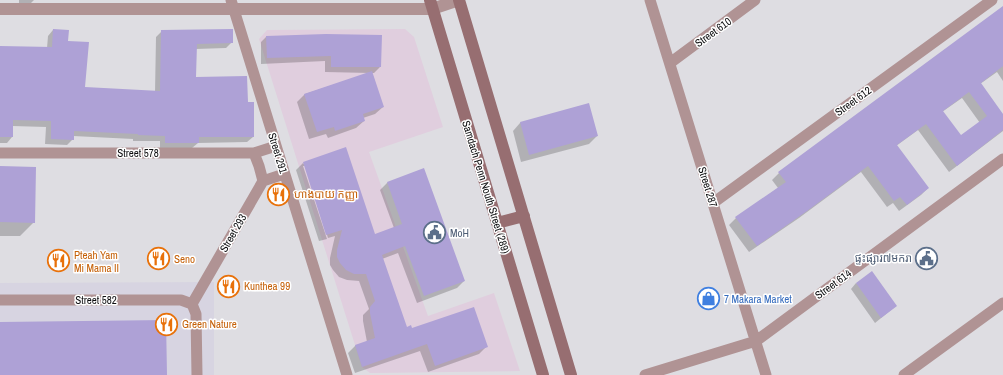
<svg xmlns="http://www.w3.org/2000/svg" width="1003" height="375" viewBox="0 0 1003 375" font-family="'Archivo Narrow','Noto Sans Khmer',sans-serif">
  <rect width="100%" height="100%" fill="#dedde2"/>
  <path fill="#d7d4e1" d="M214 282V375H0V283Z"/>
  <path fill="#e0cede" d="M405 29 414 37 443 127 369 152 428 316 494 293 520 371 370 373 362 367 355 345 259 39 267 30Z"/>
  <path fill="#0003" fill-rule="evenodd" d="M19 0H34L30 4H19Z
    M1003 7V81L997 72 980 84 1003 115V131L949 172 918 130 896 146 928 188 921 195 899 211 893 203 887 207 861 172 799 218 749 252 729 225 736 218 778 188 772 180 779 173ZM962 98 980 123 961 137 942 112Z
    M53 30 67 42 84 88 155 92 156 37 162 31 232 42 226 48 196 49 195 78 247 104 253 137 247 142 198 143 192 148H160V141H133V139L73 136V139L67 145 45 144 46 127 12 126V137L7 143H0V47L47 48 48 36Z
    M266 37 380 67 374 73H372L383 107 375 114 363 118 364 121 356 128 328 138 326 134 309 139 297 102 305 94 370 73 325 72V61L261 64V42Z
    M588 104 597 136 589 144 521 162 513 131 520 123Z
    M303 163 375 235 394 228 380 190 387 183 423 170 464 281 457 288 417 303 398 253 382 259 406 328 486 347 479 354 428 372 420 351 355 373 348 353 355 346 367 342 363 321V315L369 309 359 281 347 280 339 277 333 270 330 265V258L335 236 328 238 305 166H303L327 239 319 241 296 170Z
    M0 167 34 222 20 236H0Z
    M856 283 896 306 875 323 851 289Z"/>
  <path fill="#aea1d6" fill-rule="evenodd" d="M1003 6V66L981 83 1003 114V130L957 166 926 124 897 145 929 188 907 205 900 197 894 201 868 166 807 211 757 246 735 217 786 182 778 172ZM969 92 987 116 961 135 943 111Z
    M53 29 69 30 68 41 89 42 85 87 160 91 161 30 233 29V43L197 44 196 77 247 76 248 102H254V137H199V143H165V136L138 135V134L74 131V140L51 139V121L13 120V137H0V46L52 47Z
    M326 34 382 35 381 67H331V56L267 58 266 36Z
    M372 71 384 107 363 114 365 121 335 131 334 127 317 132 304 94Z
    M589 103 598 136 529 155 520 122Z
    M346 147 375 234 402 224 387 182 424 168 465 281 424 296 405 246 382 255 407 327 411 325 412 328 474 307 488 347 435 366 427 344 362 367 355 345 375 338 370 313V307L375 301 366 274H354L346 270 340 263 337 257V250L342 230 326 235 303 162Z
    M0 166 36 167 35 223 0 222Z
    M872 271 897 306 881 318 856 283Z
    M166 320 167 375H0V322Z"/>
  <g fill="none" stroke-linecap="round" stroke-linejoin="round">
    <path stroke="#b09394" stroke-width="11" d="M231 0 347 375
      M650 0 766 375
      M670 63 755 0
      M0 153H254L276 146
      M254 153 259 166 263 181
      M713 203 992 0
      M0 300H181L192 304
      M192 304 263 181 284 174
      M192 304 196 314 197 375
      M645 375 756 341 1003 159
      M904 375 1003 303"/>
    <path stroke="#b09394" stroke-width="12" d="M0 9H432L459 0"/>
    <path stroke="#976e71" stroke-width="12" d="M430 0 543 375
      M459 0 571 375
      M497 223 524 216"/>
  </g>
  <defs>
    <symbol id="restaurant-ring" viewBox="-11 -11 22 22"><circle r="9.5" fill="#fff" stroke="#e8710a" stroke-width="1.5"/><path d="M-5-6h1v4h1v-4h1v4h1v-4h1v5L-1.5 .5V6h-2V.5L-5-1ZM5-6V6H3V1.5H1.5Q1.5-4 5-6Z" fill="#e8710a"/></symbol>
    <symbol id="civic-ring" viewBox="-11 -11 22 22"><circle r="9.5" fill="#fff" stroke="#5c6f8a" stroke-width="1.5"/><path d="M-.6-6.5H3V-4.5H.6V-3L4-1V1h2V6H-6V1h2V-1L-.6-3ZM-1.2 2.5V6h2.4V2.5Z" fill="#5c6f8a"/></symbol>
    <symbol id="shop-ring" viewBox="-11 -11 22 22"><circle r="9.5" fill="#fff" stroke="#3f7fe0" stroke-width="1.5"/><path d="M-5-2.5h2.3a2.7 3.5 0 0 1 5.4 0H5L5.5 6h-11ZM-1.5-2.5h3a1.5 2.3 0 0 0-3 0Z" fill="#3f7fe0"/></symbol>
  </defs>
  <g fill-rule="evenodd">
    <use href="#restaurant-ring" x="266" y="182" width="25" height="25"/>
    <use href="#civic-ring" x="422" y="220" width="25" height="25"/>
    <use href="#civic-ring" x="914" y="246" width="25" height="25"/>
    <use href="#restaurant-ring" x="146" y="246" width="25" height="25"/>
    <use href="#restaurant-ring" x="46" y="248" width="25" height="25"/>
    <use href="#restaurant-ring" x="216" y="274" width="25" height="25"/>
    <use href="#shop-ring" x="696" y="286" width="25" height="25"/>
    <use href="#restaurant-ring" x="154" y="312" width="25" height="25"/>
  </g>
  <g text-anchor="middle" stroke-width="3" stroke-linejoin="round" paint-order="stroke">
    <g font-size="11" fill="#0e0e10" stroke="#fff">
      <text transform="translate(713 32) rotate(-36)" y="4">Street 610</text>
      <text transform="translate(853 101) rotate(-36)" y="4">Street 612</text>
      <text x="138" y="157">Street 578</text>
      <text transform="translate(278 153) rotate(73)" y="4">Street 291</text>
      <text transform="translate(486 187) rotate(73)" y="4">Samdach Penn Nouth Street (289)</text>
      <text transform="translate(708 187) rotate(73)" y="4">Street 287</text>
      <text transform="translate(233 233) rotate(-60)" y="4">Street 293</text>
      <text transform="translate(833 284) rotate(-36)" y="4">Street 614</text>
      <text x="96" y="304">Street 582</text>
    </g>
    <g font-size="11" fill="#c56008" stroke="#fff" text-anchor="start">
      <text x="294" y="198">ហាងបាយ កញ្ញា</text>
      <text x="74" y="259">Pteah Yam<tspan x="74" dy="13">Mi Mama II</tspan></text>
      <text x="174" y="263">Seno</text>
      <text x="244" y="290">Kunthea 99</text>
      <text x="182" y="328">Green Nature</text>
    </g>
    <g font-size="11" fill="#4e5e75" stroke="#fff" text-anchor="start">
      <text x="450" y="237">MoH</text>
      <text x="912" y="262" text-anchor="end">ផ្ទះផ្សារ៧មករា</text>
    </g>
    <g font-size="11" fill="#366cbe" stroke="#fff" text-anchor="start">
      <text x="724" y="303">7 Makara Market</text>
    </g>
  </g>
</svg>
